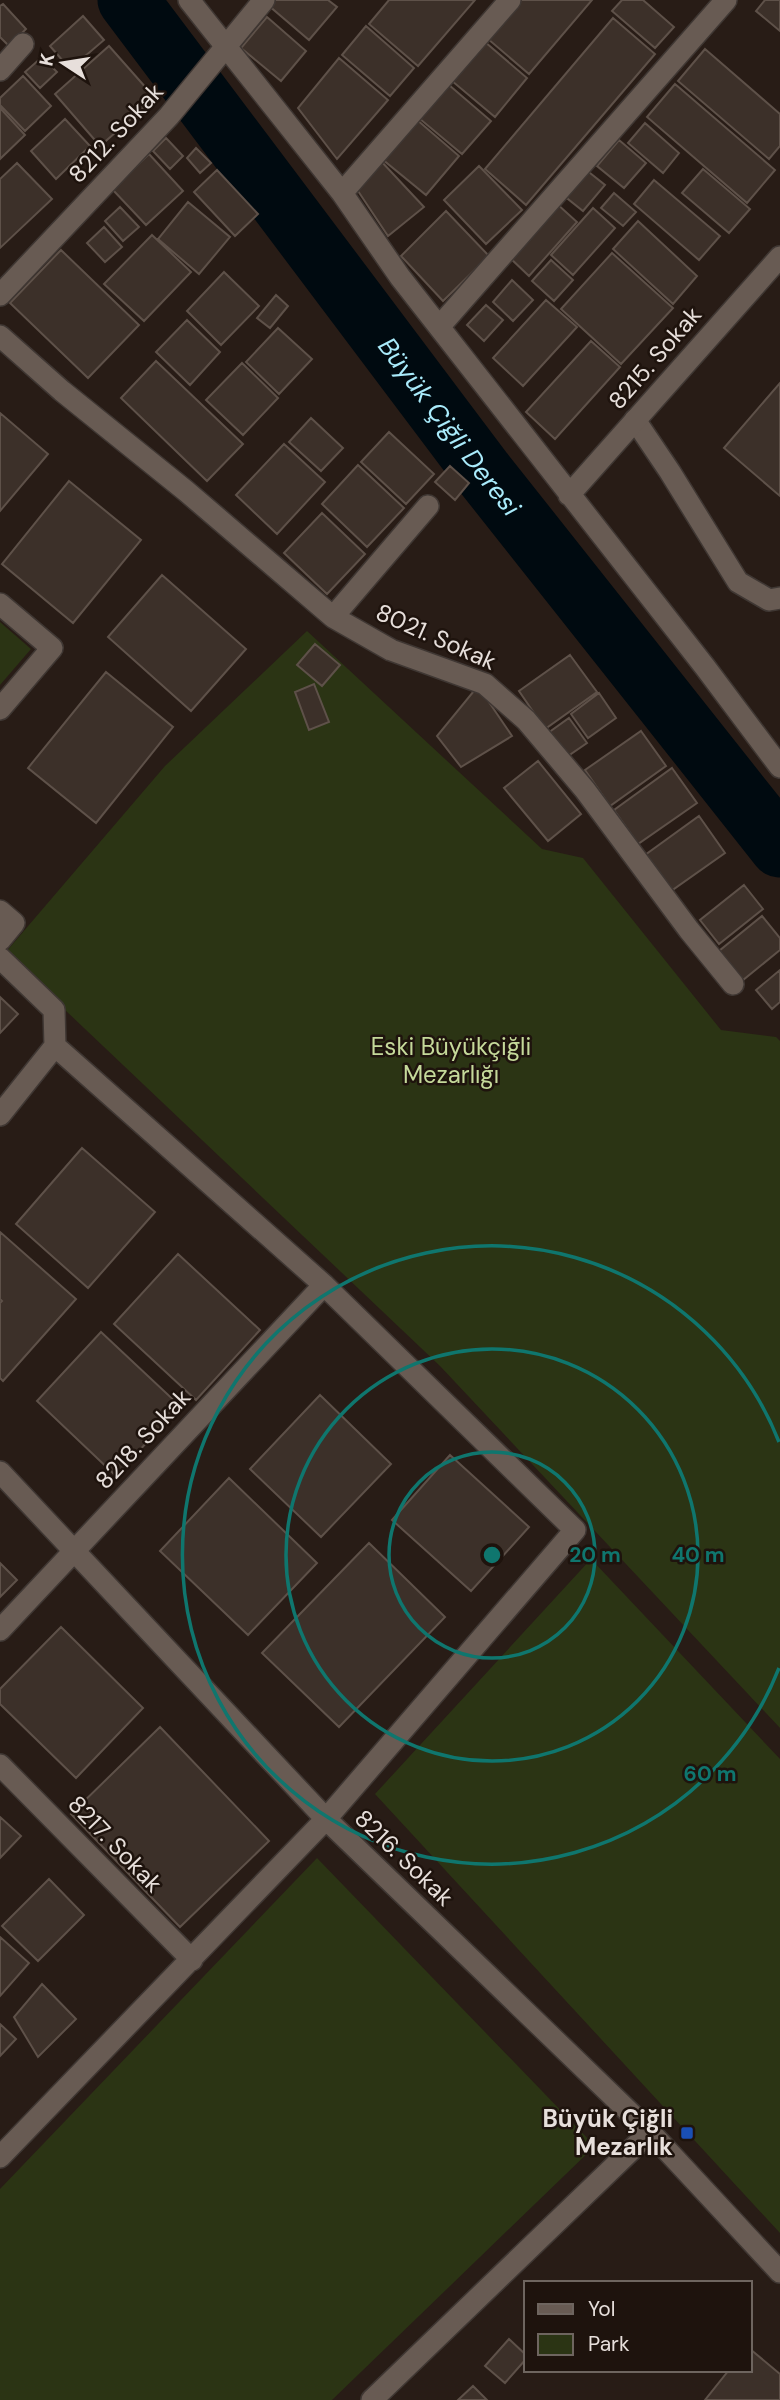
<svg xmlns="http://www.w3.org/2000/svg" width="780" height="2400" viewBox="0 0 780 2400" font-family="'DM Sans',sans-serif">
  <rect width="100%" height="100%" fill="#281c16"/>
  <path fill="#2b3414" d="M0 622 31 649 0 685Z
    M307 631 542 849 583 858 721 1030 776 1037 780 1041V1728L440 1366 5 953 165 766Z
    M591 1559 780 1759V2233L375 1794Z
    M317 1858 595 2146 332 2400H0V2189Z"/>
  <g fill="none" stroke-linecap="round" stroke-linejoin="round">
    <path stroke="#000a10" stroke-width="61" id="s1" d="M128 0 483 472 780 847"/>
  </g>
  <path fill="#3c3029" stroke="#5e5149" stroke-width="2" d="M272 0H328L337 7 309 40 268 5Z
    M389 0H475L418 66 369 24Z
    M521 0H592L529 74 488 39Z
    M622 0H643L674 27 655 48 612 11Z
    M765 0H780V31L756 11Z
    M3 4 26 29 9 46 0 37V6Z
    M83 16 104 40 70 69 50 46Z
    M267 17 306 51 281 81 241 48Z
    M613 18 655 54 526 205 485 169Z
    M366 26 414 68 390 96 342 55Z
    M485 42 527 78 495 117 452 81Z
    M109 46 155 98 100 146 55 94Z
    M705 49 780 114V146L769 159 678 81Z
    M42 57 57 72 40 88 25 72Z
    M339 58 388 100 337 159 298 108Z
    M23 76 51 106 25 131 0 105V98Z
    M675 84 775 170 747 203 647 117Z
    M449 85 491 121 462 154 420 119Z
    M0 108 25 135 0 159Z
    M65 119 90 146 56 179 31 151Z
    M416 119 459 156 426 195 382 159Z
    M645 123 679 153 663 173 628 143Z
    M166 138 183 156 170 169 153 151Z
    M619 140 646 163 624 188 597 166Z
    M196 148 211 163 200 173 187 158Z
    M149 154 183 191 146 225 112 189Z
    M380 160 424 207 388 236 354 185Z
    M17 163 52 199 0 248V179Z
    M479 166 522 210 486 244 444 200Z
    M585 169 605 185 583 211 563 195Z
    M703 169 750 209 729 233 682 193Z
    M217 170 258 214 235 236 194 192Z
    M654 180 720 236 699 260 634 204Z
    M614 193 636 212 623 226 601 208Z
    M188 202 230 237 199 274 158 239Z
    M556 203 577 222 529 276 508 256Z
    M120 207 139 227 123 241 105 221Z
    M593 208 615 228 573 275 551 255Z
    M446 211 489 256 443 301 401 256Z
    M638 221 697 276 673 304 613 249Z
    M104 227 122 247 105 262 87 243Z
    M152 235 191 272 144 321 104 284Z
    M61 250 139 325 88 378 10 303Z
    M612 253 673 308 621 364 561 309Z
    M551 260 573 280 554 301 532 281Z
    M224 272 259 306 221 345 187 311Z
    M512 280 533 300 513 321 493 302Z
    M276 295 288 306 270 328 257 318Z
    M546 300 577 327 523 386 493 358Z
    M486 305 503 320 484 341 467 325Z
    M187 320 220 352 190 385 156 352Z
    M278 328 312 359 279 394 246 362Z
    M591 341 620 367 555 439 526 412Z
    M156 361 243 444 207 481 121 398Z
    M242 363 278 398 243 435 206 400Z
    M780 383V496L724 448Z
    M0 413 48 454 0 511Z
    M311 418 343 448 321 471 289 442Z
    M389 432 434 474 406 504 361 462Z
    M284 444 325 482 277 534 236 495Z
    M358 465 404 508 367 547 322 504Z
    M450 466 469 483 455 500 435 482Z
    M69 481 141 540 73 623 2 564Z
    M322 513 365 554 327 594 284 553Z
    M162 575 246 649 191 711 108 637Z
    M315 644 340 665 322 686 297 665Z
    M570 655 597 692 545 729 519 691Z
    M106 672 173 727 96 823 28 768Z
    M314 684 329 722 309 730 295 692Z
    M478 686 512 736 461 767 437 736Z
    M599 693 616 718 588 738 571 714Z
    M569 718 587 743 565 758 548 733Z
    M641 731 666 766 610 806 585 770Z
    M538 761 581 814 548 841 504 788Z
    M672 768 697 803 638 844 614 810Z
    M699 816 725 853 671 891 645 855Z
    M744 885 763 909 719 944 700 920Z
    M762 916 780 938V950L743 980 719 951Z
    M780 970V1002L772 1009 756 990Z
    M0 997 18 1014 0 1033Z
    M82 1148 155 1212 88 1288 16 1224Z
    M0 1232 76 1299 3 1381 0 1378V1303L2 1301 0 1299Z
    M178 1254 260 1330 196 1400 114 1324Z
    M101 1332 180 1406 116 1476 37 1401Z
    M320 1395 391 1464 321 1537 250 1469Z
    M450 1455 529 1527 471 1591 392 1520Z
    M229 1478 317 1563 248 1635 160 1551Z
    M369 1543 445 1617 339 1727 262 1653Z
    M0 1563 17 1580 0 1597Z
    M61 1627 143 1708 76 1778 0 1704V1689Z
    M160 1727 269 1841 180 1927 71 1814Z
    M0 1817 21 1836 0 1858Z
    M49 1879 84 1915 38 1961 2 1926Z
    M0 1937 29 1963 0 1996Z
    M42 1984 76 2019 38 2057 14 2017Z
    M0 2024 16 2039 0 2056Z
    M509 2339 526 2355V2359L505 2383 485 2366Z
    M750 2349 780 2374V2400H705L729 2370H750Z
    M473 2386 487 2400H458Z"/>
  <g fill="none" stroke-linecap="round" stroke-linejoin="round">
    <defs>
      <path id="lane" d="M635 420 670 472 738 582 769 600 780 598"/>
      <path id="street" d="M189 0 342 193 400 277 705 667 780 767
        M0 70 23 44
        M342 193 510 0
        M0 295 169 116 264 0
        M439 327 726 0
        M0 336 62 391 186 491 333 617 391 650 485 684 526 720 585 790 689 930 733 984
        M569 495 780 257
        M0 604 52 648 0 709
        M333 617 428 506
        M0 911 14 923 0 940
        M0 958 54 1010 55 1046 324 1285 575 1530 326 1819 0 2157
        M0 1115 55 1046
        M0 1472 326 1819 650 2132 780 2272
        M0 1630 324 1285
        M0 1765 192 1960
        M372 2400 650 2132"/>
    </defs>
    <use href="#lane" stroke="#3f3733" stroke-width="24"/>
    <use href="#street" stroke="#3f3733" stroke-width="24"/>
    <use href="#lane" stroke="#685b53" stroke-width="21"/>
    <use href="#street" stroke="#685b53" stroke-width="21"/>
  </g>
  <g fill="none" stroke="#0f766e" stroke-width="3.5">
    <circle cx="492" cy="1555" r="103"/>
    <circle cx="492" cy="1555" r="206"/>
    <path d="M779 1668A309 309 0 1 1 779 1442"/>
  </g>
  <rect fill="#1a4fb4" stroke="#1e130d" stroke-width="2.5" x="680" y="2126" width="14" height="14" rx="3.5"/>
  <g text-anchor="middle" stroke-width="5" stroke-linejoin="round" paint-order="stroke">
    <g font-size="24" fill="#e7dfdb" stroke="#1e130d">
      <text transform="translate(116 133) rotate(-47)" y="8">8212. Sokak</text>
      <text transform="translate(655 358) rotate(-49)" y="8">8215. Sokak</text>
      <text transform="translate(436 637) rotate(24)" y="8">8021. Sokak</text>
      <text transform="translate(143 1439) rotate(-47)" y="8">8218. Sokak</text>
      <text transform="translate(115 1844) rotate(46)" y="8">8217. Sokak</text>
      <text transform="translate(404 1858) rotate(44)" y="8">8216. Sokak</text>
    </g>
    <g font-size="24" fill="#c5d99a" stroke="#1e130d">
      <text x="451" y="1055">Eski Büyükçiğli<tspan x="451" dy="28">Mezarlığı</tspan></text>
    </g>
    <g font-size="24" font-weight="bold" fill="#e7dfdb" stroke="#1e130d" text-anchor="end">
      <text x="673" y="2127">Büyük Çiğli<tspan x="673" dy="28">Mezarlık</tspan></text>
    </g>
    <g font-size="26" font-style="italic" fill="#a9ebfb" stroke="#1e130d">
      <text dy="9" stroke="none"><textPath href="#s1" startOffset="534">Büyük Çiğli Deresi</textPath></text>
    </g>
  </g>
  <circle cx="492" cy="1555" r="10" fill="#0f766e" stroke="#1e130d" stroke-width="3.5"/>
  <g font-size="21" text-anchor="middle" font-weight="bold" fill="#0f766e" stroke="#1e130d" stroke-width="5" stroke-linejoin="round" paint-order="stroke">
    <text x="595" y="1562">20 m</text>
    <text x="698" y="1562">40 m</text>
    <text x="710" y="1781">60 m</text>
  </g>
  <rect x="524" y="2281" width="228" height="91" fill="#1e130d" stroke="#6e655f" stroke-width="2"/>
  <rect x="538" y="2304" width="35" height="10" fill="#685b53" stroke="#6e655f" stroke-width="2"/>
  <text x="588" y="2316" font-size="21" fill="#e7dfdb">Yol</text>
  <rect x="538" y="2334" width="35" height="21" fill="#2b3414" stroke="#6e655f" stroke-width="2"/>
  <text x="588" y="2351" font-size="21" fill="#e7dfdb">Park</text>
  <g transform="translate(63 63) rotate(282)" stroke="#1e130d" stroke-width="5" paint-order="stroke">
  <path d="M0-5L12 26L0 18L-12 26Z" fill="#e7dfdb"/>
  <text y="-10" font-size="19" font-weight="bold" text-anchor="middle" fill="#e7dfdb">K</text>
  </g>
</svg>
